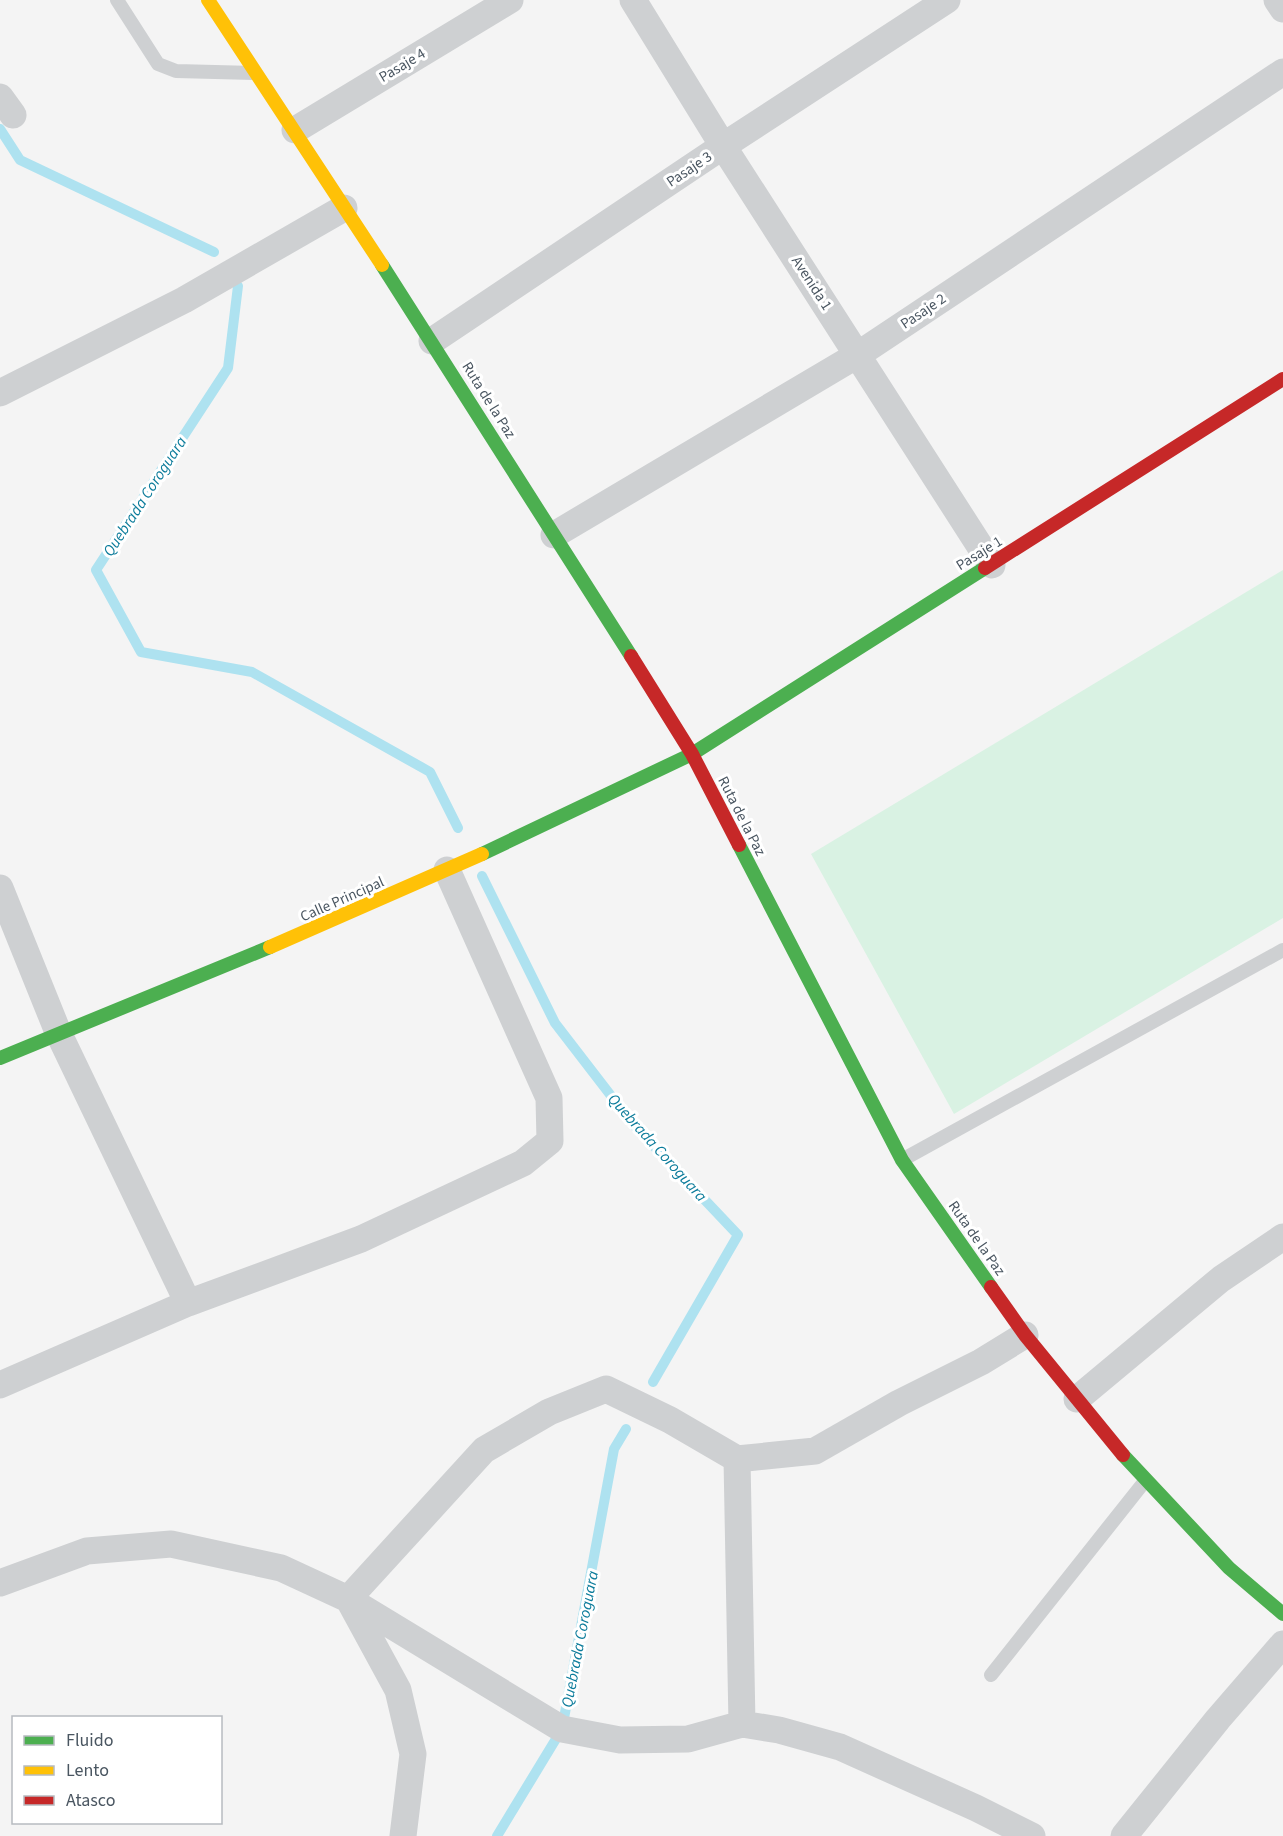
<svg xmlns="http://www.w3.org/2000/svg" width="1283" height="1836" viewBox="0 0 1283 1836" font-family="'Source Sans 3',sans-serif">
  <rect width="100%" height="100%" fill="#f4f4f4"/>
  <path fill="#d9f2e3" d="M1283 570V918L954 1114 811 854Z"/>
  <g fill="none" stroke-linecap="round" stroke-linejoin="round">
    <path stroke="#aee2f0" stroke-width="10" d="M0 129 20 160 214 252
      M238 286 228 368 96 570 141 652 252 672 430 772 458 828
      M482 876 555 1023 632 1123 738 1235 653 1382
      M497 1836 562 1729 614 1449 626 1429"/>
    <path stroke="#ced0d2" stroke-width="14" d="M117 0 158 64 176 71 254 73
      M902 1160 1283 950
      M991 1675 1145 1481"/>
    <path stroke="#ced0d2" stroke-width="27" d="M633 0 723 146 992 565
      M1277 0 1283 9
      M0 97 13 115
      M295 130 510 0
      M432 341 723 146 947 0
      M0 393 184 300 344 208
      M554 535 859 354 1283 72
      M0 888 58 1032 188 1303
      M0 1385 188 1303 361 1239 523 1163 550 1141 549 1098 447 870
      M1077 1399 1221 1279 1283 1237
      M737 1459 742 1724
      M0 1583 87 1551 171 1544 281 1568 348 1599 562 1729 620 1740 688 1739 742 1724 779 1730 840 1747 976 1808 1032 1836
      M348 1599 484 1450 549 1412 606 1389 670 1420 737 1459 815 1451 899 1403 981 1362 1025 1335
      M349 1600 398 1690 413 1754 403 1836
      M1124 1836 1218 1719 1283 1644"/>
    <path stroke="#4caf50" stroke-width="14" d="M382 265 631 656
      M739 845 902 1160 991 1287
      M482 854 692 754 985 568
      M0 1058 270 947
      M1123 1455 1229 1568 1283 1614"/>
    <path stroke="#ffc107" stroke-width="14" d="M208 0 382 265
      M270 947 482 854"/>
    <path stroke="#c62828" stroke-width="14" d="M985 568 1283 379
      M631 656 692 754 739 845
      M991 1287 1025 1335 1123 1455"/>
  </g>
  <g text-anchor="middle" stroke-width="6" stroke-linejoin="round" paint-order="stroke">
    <g font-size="15" fill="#4a5661" stroke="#fff">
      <text transform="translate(402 65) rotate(-31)" y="5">Pasaje 4</text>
      <text transform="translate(689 169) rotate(-34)" y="5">Pasaje 3</text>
      <text transform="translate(812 283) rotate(57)" y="5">Avenida 1</text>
      <text transform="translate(923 311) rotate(-34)" y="5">Pasaje 2</text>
      <text transform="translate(489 400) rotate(58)" y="5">Ruta de la Paz</text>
      <text transform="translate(979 553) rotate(-32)" y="5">Pasaje 1</text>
      <text transform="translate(742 816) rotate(63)" y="5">Ruta de la Paz</text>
      <text transform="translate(342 899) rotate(-24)" y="5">Calle Principal</text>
      <text transform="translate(977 1238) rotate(55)" y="5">Ruta de la Paz</text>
    </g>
    <g font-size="16" font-style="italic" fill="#0c7c9b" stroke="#fff">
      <text transform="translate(144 496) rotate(-57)" y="6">Quebrada Coroguara</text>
      <text transform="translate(658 1147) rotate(48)" y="6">Quebrada Coroguara</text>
      <text transform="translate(579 1639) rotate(-79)" y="6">Quebrada Coroguara</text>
    </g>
  </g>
  <rect x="12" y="1716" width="210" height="108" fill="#ffffff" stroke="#b7bbc0" stroke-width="1.5"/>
  <rect x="24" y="1736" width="30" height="9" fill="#4caf50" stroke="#b7bbc0" stroke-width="1.5"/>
  <text x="66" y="1746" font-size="18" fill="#4a5661">Fluido</text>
  <rect x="24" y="1766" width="30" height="9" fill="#ffc107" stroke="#b7bbc0" stroke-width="1.5"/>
  <text x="66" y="1776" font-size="18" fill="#4a5661">Lento</text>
  <rect x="24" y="1796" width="30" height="9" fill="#c62828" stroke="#b7bbc0" stroke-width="1.5"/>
  <text x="66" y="1806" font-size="18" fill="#4a5661">Atasco</text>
</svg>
